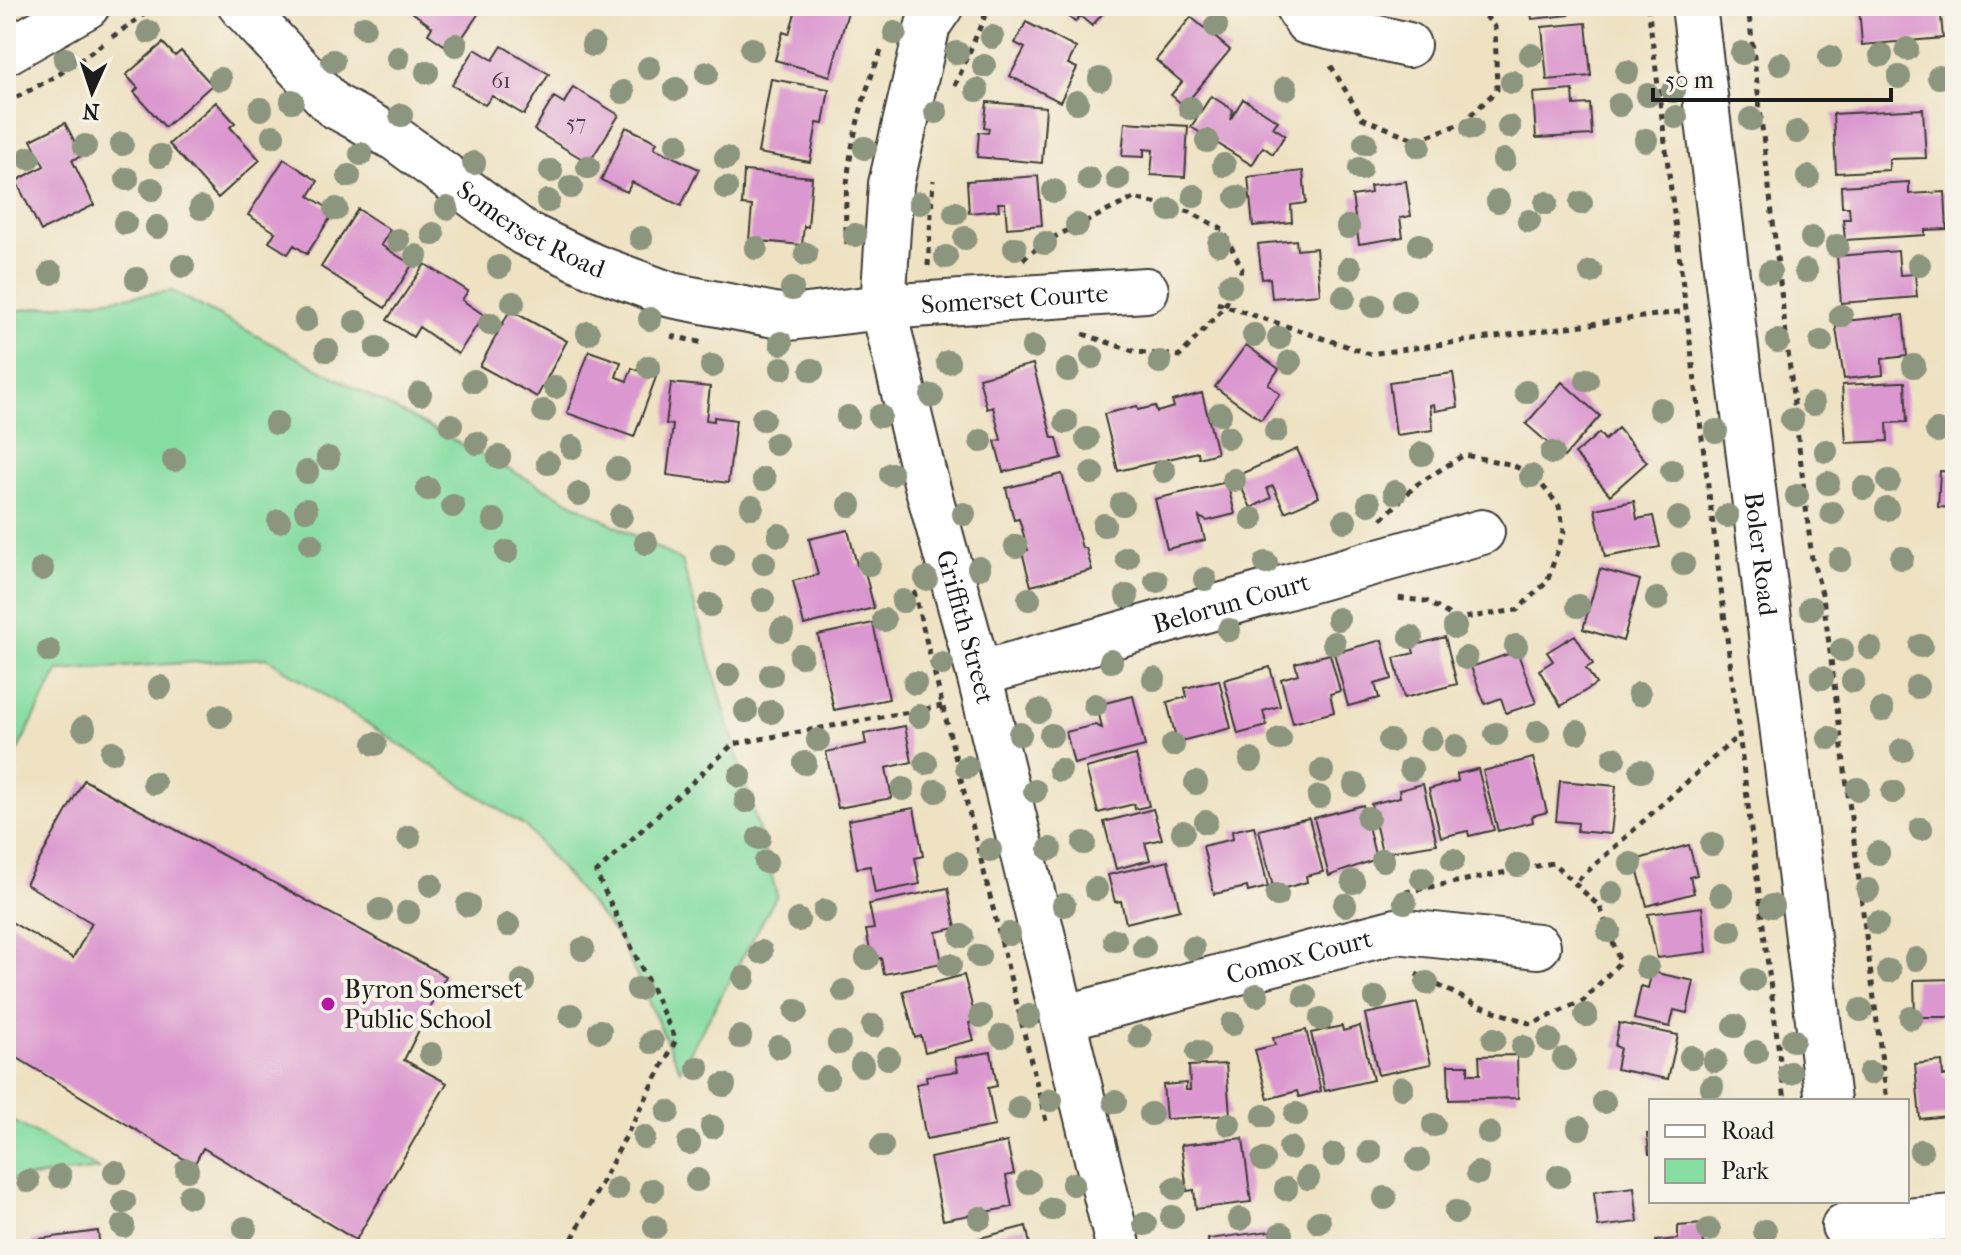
<svg xmlns="http://www.w3.org/2000/svg" width="1961" height="1255" viewBox="0 0 1961 1255" font-family="'IM FELL French Canon',serif">
  <rect width="100%" height="100%" fill="#f7f3e8"/>
  <filter id="ink" filterUnits="userSpaceOnUse"><feTurbulence type="fractalNoise" baseFrequency=".0125" numOctaves="2"/><feDisplacementMap in="SourceGraphic" scale="16" xChannelSelector="R" yChannelSelector="G"/><feConvolveMatrix kernelMatrix="1 2 1 2 8 2 1 2 1" color-interpolation-filters="sRGB"/></filter>
  <filter id="wash" filterUnits="userSpaceOnUse"><feTurbulence type="fractalNoise" baseFrequency=".006" numOctaves="4" result="noise"/><feDisplacementMap in="SourceGraphic" scale="32" xChannelSelector="R" yChannelSelector="G"/><feGaussianBlur stdDeviation="1.8" result="paint"/><feColorMatrix in="noise" values="0 0 0 0 0 0 0 0 0 0 0 0 0 0 0 0 0 1.4 0 .05"/><feComposite in="paint" operator="in"/></filter>
  <g filter="url(#wash)">
    <rect width="100%" height="100%" fill="#eee2c3"/>
    <path fill="#86dda2" stroke="#517c5f" stroke-width="2" d="M172 291 682 561 777 895 680 1070 619 938 526 827 267 658 58 671 6 773V312Z
      M6 1117 99 1169 6 1180Z"/>
    <g id="blocks">
      <path fill="#db97cf" d="M416 6H470L479 13 453 51 428 34 432 27 412 12Z
        M797 6 849 8 830 76 775 60 783 32 789 34Z
        M1055 6H1109L1092 26 1080 16 1075 22Z
        M1530 6H1568L1569 15 1532 19Z
        M1859 6H1940L1943 38 1862 45Z
        M1191 17 1230 50 1184 106 1171 95 1182 82 1156 60Z
        M1026 22 1076 48 1068 64 1077 68 1060 102 1010 76 1025 48 1015 43Z
        M1586 23 1591 76 1547 80 1542 27Z
        M163 43 175 56 181 51 212 85 165 127 134 92 138 88 126 75Z
        M502 46 549 74 524 115 492 96 485 105 452 85 475 49 493 60Z
        M771 79 829 89 823 124 817 123 810 162 758 153Z
        M573 87 619 115 589 163 534 130 554 97 564 103Z
        M1573 90 1574 105 1590 104 1592 135 1536 138 1533 93Z
        M1211 96 1233 110 1230 120 1243 99 1278 121 1273 127 1285 135 1273 154 1263 147 1252 165 1191 127Z
        M216 102 235 123 230 127 260 160 218 198 169 144Z
        M987 102 1046 107 1042 163 977 157 979 132 988 133 989 128 984 127Z
        M1923 109 1926 158 1889 159V170L1836 173 1833 114Z
        M1125 122 1188 126 1185 177 1151 175 1153 150 1144 149V157L1122 156Z
        M65 123 82 156 72 160 94 205 41 231 16 181 44 166 31 140Z
        M626 127 657 142 654 148 699 169 681 206 632 182 627 192 601 180Z
        M284 159 318 181 309 196 334 212 307 254 294 245 288 254 269 242 275 232 248 215Z
        M744 171 812 177 808 227 804 226 802 245 749 240 752 206 742 205Z
        M1303 171 1306 203 1291 205 1292 222 1253 226 1248 177Z
        M1038 176 1042 225 1007 228 1005 203H998L999 210 969 213 967 181Z
        M1406 181 1411 216 1400 218 1403 237 1359 244 1352 196 1371 193 1370 186Z
        M1909 182V194L1945 192 1947 229 1925 230V235L1845 240 1843 219H1850L1849 207H1842L1841 186Z
        M358 209 390 230 381 245 412 265 385 308 321 267Z
        M1296 240 1297 250 1316 248 1320 294 1272 298 1270 278 1262 279 1258 244Z
        M1898 251 1900 275 1915 274 1917 297 1841 303 1837 256Z
        M425 264 468 291 462 300 484 315 458 354 419 327 413 337 387 320Z
        M510 310 567 341 537 397 480 366Z
        M1903 315 1907 356 1882 359 1883 375 1844 379 1835 322Z
        M1246 345 1279 369 1268 384 1280 394 1261 420 1215 387Z
        M589 351 621 362 616 377 627 381 632 368 656 377 634 437 567 413Z
        M1033 364 1052 438H1057L1062 458 1003 472 995 441 1001 440 993 407 987 409 979 378Z
        M1453 373 1458 407 1435 411 1434 404 1430 405 1433 430 1396 435 1389 382Z
        M1562 382 1600 416 1564 457 1526 424Z
        M1900 382H1905L1907 422 1887 423 1888 441 1846 443 1842 385Z
        M671 383 710 387 706 420 714 421V417L736 420 728 483 667 475 673 425 666 424Z
        M1202 393 1217 453 1199 458 1198 452 1118 471 1104 414 1137 406 1138 410 1155 406 1157 412 1174 407 1172 401Z
        M1618 428 1647 462 1610 495 1575 454 1599 433 1605 440Z
        M1297 449 1319 497 1285 512 1273 486 1267 488 1271 498 1251 508 1236 476Z
        M1940 471 1955 472V508L1938 507Z
        M1062 474 1082 548H1086L1092 570 1031 586 1022 552 1028 550 1019 519 1014 520 1006 488Z
        M1227 482 1235 514 1207 521 1199 517 1205 540 1167 549 1155 499Z
        M1634 501 1637 519 1653 516 1660 547 1605 557 1595 509Z
        M848 530 857 565 863 564 874 608 804 625 793 581 818 575 809 539Z
        M1600 569 1640 580 1623 641 1583 629Z
        M873 623 889 699 834 710 818 635Z
        M1575 635 1593 664 1586 668 1596 684 1561 706 1539 670 1553 661 1547 652Z
        M1445 637 1457 684 1404 698 1394 658 1414 653 1412 646Z
        M1382 640 1392 679 1375 684 1379 698 1348 706 1334 653Z
        M1517 651 1536 703 1506 713 1501 698 1485 704 1471 667Z
        M1330 654 1340 691 1330 694 1334 712 1293 723 1281 679 1298 674 1295 663Z
        M1270 667 1280 706 1263 711 1267 726 1238 734 1224 680Z
        M1219 680 1231 728 1177 742 1167 702 1187 697 1185 688Z
        M1133 696 1145 746 1074 764 1066 732 1095 725 1102 728 1097 705Z
        M905 726 912 762 886 768 892 798 838 808 826 752 866 744 864 734Z
        M1136 755 1149 806 1135 809 1134 804 1098 813 1086 768Z
        M1533 758 1547 812 1532 816 1533 822 1498 831 1483 771Z
        M1478 769 1494 830 1469 836 1468 831 1441 837 1429 789 1458 781 1457 774Z
        M84 780 446 976 404 1060 447 1083 356 1240 203 1148 194 1165 6 1051V919L73 958 92 923 26 884Z
        M1560 781 1616 786 1611 834 1577 831 1578 823 1556 821Z
        M1423 784 1437 844 1382 853 1371 804 1400 797 1399 790Z
        M1363 805 1376 859 1329 876 1314 818Z
        M914 808 923 856 915 858 920 884 875 893 870 866 857 868 848 820Z
        M1153 809 1162 839 1145 843 1150 860 1116 869 1104 822Z
        M1309 818 1323 872 1306 876 1307 882 1274 891 1259 830Z
        M1254 826 1268 887 1248 892 1247 887 1214 894 1203 846 1233 839 1232 831Z
        M1689 845 1697 875 1690 877 1694 893 1647 906 1635 860Z
        M1168 861 1180 910 1126 923 1121 901 1115 902 1108 875Z
        M948 888 956 928 936 932 942 963 884 974 881 958 872 960 866 930 874 929 869 904Z
        M1702 907 1707 952 1657 958 1648 914Z
        M1652 972 1694 981 1687 1013 1674 1010 1670 1027 1634 1019 1641 986 1648 988Z
        M964 975 976 1021 969 1023 974 1040 925 1052 921 1036 915 1038 903 991Z
        M1955 979V1017H1915L1914 980Z
        M1417 1003 1431 1064 1378 1075 1365 1014Z
        M1619 1023 1678 1035 1668 1079 1616 1069 1620 1048 1615 1046Z
        M1342 1026 1343 1031 1360 1026 1373 1080 1325 1091 1311 1033Z
        M1306 1030 1321 1091 1299 1097 1297 1091 1268 1099 1255 1050 1275 1045 1273 1038Z
        M991 1052 997 1086 988 1088 995 1126 926 1139 916 1084 927 1082 926 1076 958 1071 955 1058Z
        M1517 1055 1518 1098 1449 1100 1448 1065H1468V1074H1480L1479 1056Z
        M1942 1061 1943 1076 1955 1075V1115L1920 1119 1915 1064Z
        M1226 1064 1230 1115 1166 1119 1163 1085 1186 1083V1090H1190L1189 1066Z
        M1647 1134H1651V1154H1649Z
        M1243 1138 1251 1202 1196 1209 1194 1190 1187 1191 1181 1145Z
        M1007 1142 1014 1174 1006 1176 1012 1207 943 1220 930 1158Z
        M1634 1187 1638 1222 1598 1227 1594 1192Z
        M1702 1224 1704 1244H1711L1712 1249H1657L1656 1241 1678 1239V1226Z
        M1026 1226 1031 1249H963L961 1243Z
        M98 1231 100 1249H32L31 1240Z
        M1270 1231 1272 1249H1209L1208 1239Z"/>
    </g>
  </g>
  <g filter="url(#ink)">
    <use href="#blocks" fill-opacity="0" stroke="#3c3a35" stroke-width="2"/>
    <g fill="none" stroke-linecap="round" stroke-linejoin="round">
      <defs>
        <g id="minor">
          <path id="s1" d="M241 6 333 105 396 139 524 233 593 266 671 295 790 318 883 307 1146 290"/>
          <path id="s2" d="M941 6 928 25 891 184 883 307 923 471 979 674 1119 1249"/>
          <path d="M1297 6 1307 22 1408 45"/>
          <path id="s3" d="M1694 6 1828 1101"/>
          <path d="M6 52 87 6"/>
          <path id="s4" d="M979 674 1482 532"/>
          <path id="s5" d="M1063 1018 1396 931 1538 946"/>
          <path d="M1844 1226 1955 1217"/>
        </g>
      </defs>
      <use href="#minor" stroke="#3c3a35" stroke-width="48"/>
      <path stroke="#3c3a35" stroke-width="5" stroke-dasharray="6 6" stroke-linecap="butt" d="M1648 6 1785 1101
        M1748 6 1812 559 1823 597 1887 1101
        M112 37 156 6
        M1331 66 1362 118 1416 140 1463 123 1497 90 1495 27 1477 6
        M955 86 989 6
        M6 103 58 75 104 43
        M847 244C841 178 856 112 881 51
        M1023 259 1046 241 1134 198 1190 212 1223 230 1242 269 1225 306 1180 356 1136 352 1083 334
        M928 266 933 180
        M1217 303 1370 354 1686 311
        M671 336 704 343
        M1382 519 1416 485 1464 455 1509 464 1533 474 1559 506 1564 531 1547 582 1517 610 1457 619 1426 601 1395 598
        M914 591 1047 1125
        M1578 880 1740 734
        M1405 892 1553 863 1600 907 1620 962 1583 1001 1532 1024 1477 1005 1412 972
        M567 1249 676 1040 596 873 733 744 942 706"/>
      <use href="#minor" stroke="#fff" stroke-width="44"/>
    </g>
    <g fill="#8c957d">
      <circle cx="1216" cy="26" r="12"/>
      <circle cx="364" cy="27" r="12"/>
      <circle cx="149" cy="32" r="12"/>
      <circle cx="895" cy="33" r="12"/>
      <circle cx="992" cy="37" r="12"/>
      <circle cx="456" cy="45" r="12"/>
      <circle cx="593" cy="45" r="12"/>
      <circle cx="752" cy="49" r="12"/>
      <circle cx="1907" cy="49" r="12"/>
      <circle cx="957" cy="53" r="12"/>
      <circle cx="1742" cy="53" r="12"/>
      <circle cx="1531" cy="55" r="12"/>
      <circle cx="1881" cy="55" r="12"/>
      <circle cx="1830" cy="57" r="12"/>
      <circle cx="398" cy="58" r="12"/>
      <circle cx="65" cy="59" r="12"/>
      <circle cx="333" cy="61" r="12"/>
      <circle cx="1780" cy="64" r="12"/>
      <circle cx="984" cy="66" r="12"/>
      <circle cx="649" cy="68" r="12"/>
      <circle cx="427" cy="72" r="12"/>
      <circle cx="1627" cy="72" r="12"/>
      <circle cx="707" cy="73" r="12"/>
      <circle cx="1899" cy="77" r="12"/>
      <circle cx="1939" cy="77" r="12"/>
      <circle cx="220" cy="79" r="12"/>
      <circle cx="1100" cy="79" r="12"/>
      <circle cx="1512" cy="82" r="12"/>
      <circle cx="1286" cy="88" r="12"/>
      <circle cx="676" cy="89" r="12"/>
      <circle cx="977" cy="90" r="12"/>
      <circle cx="1673" cy="91" r="12"/>
      <circle cx="623" cy="92" r="12"/>
      <circle cx="1648" cy="95" r="12"/>
      <circle cx="292" cy="101" r="12"/>
      <circle cx="1077" cy="102" r="12"/>
      <circle cx="1619" cy="105" r="12"/>
      <circle cx="1190" cy="108" r="12"/>
      <circle cx="261" cy="109" r="12"/>
      <circle cx="936" cy="112" r="12"/>
      <circle cx="401" cy="115" r="12"/>
      <circle cx="1676" cy="117" r="12"/>
      <circle cx="1751" cy="119" r="12"/>
      <circle cx="1509" cy="127" r="12"/>
      <circle cx="1472" cy="128" r="12"/>
      <circle cx="1797" cy="132" r="12"/>
      <circle cx="273" cy="136" r="12"/>
      <circle cx="1646" cy="140" r="12"/>
      <circle cx="1207" cy="141" r="12"/>
      <circle cx="1365" cy="143" r="12"/>
      <circle cx="122" cy="144" r="12"/>
      <circle cx="677" cy="144" r="12"/>
      <circle cx="85" cy="146" r="12"/>
      <circle cx="1419" cy="146" r="12"/>
      <circle cx="865" cy="148" r="12"/>
      <circle cx="361" cy="154" r="12"/>
      <circle cx="160" cy="156" r="12"/>
      <circle cx="29" cy="158" r="12"/>
      <circle cx="726" cy="158" r="12"/>
      <circle cx="1504" cy="160" r="12"/>
      <circle cx="474" cy="163" r="12"/>
      <circle cx="1224" cy="165" r="12"/>
      <circle cx="588" cy="167" r="12"/>
      <circle cx="1360" cy="169" r="12"/>
      <circle cx="551" cy="171" r="12"/>
      <circle cx="349" cy="176" r="12"/>
      <circle cx="1808" cy="177" r="12"/>
      <circle cx="127" cy="179" r="12"/>
      <circle cx="1089" cy="179" r="12"/>
      <circle cx="1118" cy="179" r="12"/>
      <circle cx="571" cy="187" r="12"/>
      <circle cx="726" cy="188" r="12"/>
      <circle cx="152" cy="189" r="12"/>
      <circle cx="1054" cy="191" r="12"/>
      <circle cx="1194" cy="196" r="12"/>
      <circle cx="1237" cy="197" r="12"/>
      <circle cx="548" cy="201" r="12"/>
      <circle cx="1498" cy="201" r="12"/>
      <circle cx="920" cy="203" r="12"/>
      <circle cx="1546" cy="203" r="12"/>
      <circle cx="1581" cy="203" r="12"/>
      <circle cx="201" cy="208" r="12"/>
      <circle cx="447" cy="208" r="12"/>
      <circle cx="336" cy="209" r="12"/>
      <circle cx="1170" cy="210" r="12"/>
      <circle cx="955" cy="213" r="12"/>
      <circle cx="1529" cy="221" r="12"/>
      <circle cx="125" cy="223" r="12"/>
      <circle cx="1077" cy="225" r="12"/>
      <circle cx="157" cy="227" r="12"/>
      <circle cx="1348" cy="227" r="12"/>
      <circle cx="433" cy="234" r="12"/>
      <circle cx="855" cy="235" r="12"/>
      <circle cx="641" cy="238" r="12"/>
      <circle cx="965" cy="238" r="12"/>
      <circle cx="1812" cy="238" r="12"/>
      <circle cx="398" cy="240" r="12"/>
      <circle cx="1045" cy="243" r="12"/>
      <circle cx="1219" cy="244" r="12"/>
      <circle cx="1420" cy="245" r="12"/>
      <circle cx="1837" cy="246" r="12"/>
      <circle cx="756" cy="248" r="12"/>
      <circle cx="1015" cy="248" r="12"/>
      <circle cx="806" cy="254" r="12"/>
      <circle cx="416" cy="256" r="12"/>
      <circle cx="946" cy="257" r="12"/>
      <circle cx="1919" cy="265" r="12"/>
      <circle cx="183" cy="266" r="12"/>
      <circle cx="499" cy="267" r="12"/>
      <circle cx="1350" cy="268" r="12"/>
      <circle cx="1806" cy="271" r="12"/>
      <circle cx="1591" cy="272" r="12"/>
      <circle cx="1770" cy="272" r="12"/>
      <circle cx="51" cy="273" r="12"/>
      <circle cx="137" cy="279" r="12"/>
      <circle cx="1230" cy="285" r="12"/>
      <circle cx="792" cy="289" r="12"/>
      <circle cx="1344" cy="297" r="12"/>
      <circle cx="1404" cy="301" r="12"/>
      <circle cx="513" cy="303" r="12"/>
      <circle cx="1373" cy="306" r="12"/>
      <circle cx="1841" cy="316" r="12"/>
      <circle cx="650" cy="319" r="12"/>
      <circle cx="306" cy="320" r="12"/>
      <circle cx="356" cy="322" r="12"/>
      <circle cx="490" cy="324" r="12"/>
      <circle cx="588" cy="333" r="12"/>
      <circle cx="1254" cy="335" r="12"/>
      <circle cx="1279" cy="338" r="12"/>
      <circle cx="1778" cy="341" r="12"/>
      <circle cx="1821" cy="342" r="12"/>
      <circle cx="781" cy="343" r="12"/>
      <circle cx="1033" cy="347" r="12"/>
      <circle cx="377" cy="348" r="12"/>
      <circle cx="327" cy="350" r="12"/>
      <circle cx="1092" cy="357" r="12"/>
      <circle cx="948" cy="362" r="12"/>
      <circle cx="1160" cy="362" r="12"/>
      <circle cx="1290" cy="362" r="12"/>
      <circle cx="712" cy="366" r="12"/>
      <circle cx="1914" cy="366" r="12"/>
      <circle cx="649" cy="367" r="12"/>
      <circle cx="782" cy="368" r="12"/>
      <circle cx="812" cy="370" r="12"/>
      <circle cx="1068" cy="370" r="12"/>
      <circle cx="1587" cy="380" r="12"/>
      <circle cx="474" cy="381" r="12"/>
      <circle cx="555" cy="387" r="12"/>
      <circle cx="1526" cy="392" r="12"/>
      <circle cx="420" cy="394" r="12"/>
      <circle cx="932" cy="396" r="12"/>
      <circle cx="1813" cy="404" r="12"/>
      <circle cx="1660" cy="409" r="12"/>
      <circle cx="544" cy="411" r="12"/>
      <circle cx="1220" cy="414" r="12"/>
      <circle cx="880" cy="416" r="12"/>
      <circle cx="848" cy="417" r="12"/>
      <circle cx="763" cy="419" r="12"/>
      <circle cx="1792" cy="420" r="12"/>
      <circle cx="1066" cy="422" r="12"/>
      <circle cx="276" cy="423" r="12"/>
      <circle cx="451" cy="425" r="12"/>
      <circle cx="1276" cy="431" r="12"/>
      <circle cx="1716" cy="431" r="12"/>
      <circle cx="1937" cy="431" r="12"/>
      <circle cx="1228" cy="437" r="12"/>
      <circle cx="1087" cy="439" r="12"/>
      <circle cx="981" cy="441" r="12"/>
      <circle cx="477" cy="443" r="12"/>
      <circle cx="776" cy="444" r="12"/>
      <circle cx="572" cy="447" r="12"/>
      <circle cx="1826" cy="451" r="12"/>
      <circle cx="1552" cy="453" r="12"/>
      <circle cx="1422" cy="454" r="12"/>
      <circle cx="499" cy="457" r="12"/>
      <circle cx="328" cy="458" r="12"/>
      <circle cx="174" cy="460" r="12"/>
      <circle cx="548" cy="463" r="12"/>
      <circle cx="618" cy="469" r="12"/>
      <circle cx="1164" cy="471" r="12"/>
      <circle cx="1672" cy="471" r="12"/>
      <circle cx="307" cy="472" r="12"/>
      <circle cx="1092" cy="473" r="12"/>
      <circle cx="891" cy="474" r="12"/>
      <circle cx="1531" cy="476" r="12"/>
      <circle cx="764" cy="479" r="12"/>
      <circle cx="1234" cy="480" r="12"/>
      <circle cx="1889" cy="481" r="12"/>
      <circle cx="1828" cy="483" r="12"/>
      <circle cx="1864" cy="488" r="12"/>
      <circle cx="428" cy="489" r="12"/>
      <circle cx="1395" cy="492" r="12"/>
      <circle cx="579" cy="494" r="12"/>
      <circle cx="1797" cy="496" r="12"/>
      <circle cx="1122" cy="504" r="12"/>
      <circle cx="1369" cy="504" r="12"/>
      <circle cx="850" cy="505" r="12"/>
      <circle cx="453" cy="506" r="12"/>
      <circle cx="752" cy="507" r="12"/>
      <circle cx="1887" cy="509" r="12"/>
      <circle cx="306" cy="510" r="12"/>
      <circle cx="1832" cy="513" r="12"/>
      <circle cx="964" cy="514" r="12"/>
      <circle cx="621" cy="516" r="12"/>
      <circle cx="1727" cy="516" r="12"/>
      <circle cx="1679" cy="518" r="12"/>
      <circle cx="1252" cy="519" r="12"/>
      <circle cx="494" cy="520" r="12"/>
      <circle cx="279" cy="521" r="12"/>
      <circle cx="1345" cy="521" r="12"/>
      <circle cx="1104" cy="525" r="12"/>
      <circle cx="779" cy="535" r="12"/>
      <circle cx="646" cy="543" r="12"/>
      <circle cx="311" cy="544" r="12"/>
      <circle cx="1016" cy="546" r="12"/>
      <circle cx="507" cy="552" r="12"/>
      <circle cx="722" cy="554" r="12"/>
      <circle cx="1127" cy="558" r="12"/>
      <circle cx="1902" cy="558" r="12"/>
      <circle cx="1840" cy="560" r="12"/>
      <circle cx="764" cy="563" r="12"/>
      <circle cx="1266" cy="563" r="12"/>
      <circle cx="869" cy="564" r="12"/>
      <circle cx="1683" cy="564" r="12"/>
      <circle cx="979" cy="568" r="12"/>
      <circle cx="42" cy="569" r="12"/>
      <circle cx="926" cy="579" r="12"/>
      <circle cx="1205" cy="579" r="12"/>
      <circle cx="1156" cy="581" r="12"/>
      <circle cx="1127" cy="596" r="12"/>
      <circle cx="1029" cy="599" r="12"/>
      <circle cx="1657" cy="599" r="12"/>
      <circle cx="763" cy="600" r="12"/>
      <circle cx="903" cy="601" r="12"/>
      <circle cx="710" cy="605" r="12"/>
      <circle cx="1578" cy="606" r="12"/>
      <circle cx="1811" cy="608" r="12"/>
      <circle cx="1338" cy="619" r="12"/>
      <circle cx="884" cy="620" r="12"/>
      <circle cx="1455" cy="627" r="12"/>
      <circle cx="782" cy="630" r="12"/>
      <circle cx="1229" cy="630" r="12"/>
      <circle cx="1411" cy="637" r="12"/>
      <circle cx="1334" cy="643" r="12"/>
      <circle cx="1516" cy="646" r="12"/>
      <circle cx="1921" cy="646" r="12"/>
      <circle cx="1870" cy="648" r="12"/>
      <circle cx="1842" cy="650" r="12"/>
      <circle cx="49" cy="651" r="12"/>
      <circle cx="801" cy="656" r="12"/>
      <circle cx="1466" cy="658" r="12"/>
      <circle cx="1111" cy="661" r="12"/>
      <circle cx="942" cy="664" r="12"/>
      <circle cx="728" cy="675" r="12"/>
      <circle cx="771" cy="675" r="12"/>
      <circle cx="1822" cy="678" r="12"/>
      <circle cx="1154" cy="679" r="12"/>
      <circle cx="1853" cy="681" r="12"/>
      <circle cx="915" cy="683" r="12"/>
      <circle cx="160" cy="687" r="12"/>
      <circle cx="1917" cy="687" r="12"/>
      <circle cx="1639" cy="694" r="12"/>
      <circle cx="1095" cy="705" r="12"/>
      <circle cx="1882" cy="710" r="12"/>
      <circle cx="746" cy="711" r="12"/>
      <circle cx="1039" cy="711" r="12"/>
      <circle cx="771" cy="712" r="12"/>
      <circle cx="220" cy="716" r="12"/>
      <circle cx="919" cy="716" r="12"/>
      <circle cx="84" cy="728" r="12"/>
      <circle cx="1538" cy="732" r="12"/>
      <circle cx="1577" cy="732" r="12"/>
      <circle cx="1020" cy="734" r="12"/>
      <circle cx="1496" cy="734" r="12"/>
      <circle cx="1051" cy="735" r="12"/>
      <circle cx="1829" cy="738" r="12"/>
      <circle cx="1280" cy="739" r="12"/>
      <circle cx="1431" cy="739" r="12"/>
      <circle cx="818" cy="740" r="12"/>
      <circle cx="1390" cy="741" r="12"/>
      <circle cx="375" cy="744" r="12"/>
      <circle cx="1173" cy="745" r="12"/>
      <circle cx="1456" cy="746" r="12"/>
      <circle cx="1902" cy="750" r="12"/>
      <circle cx="112" cy="752" r="12"/>
      <circle cx="1614" cy="758" r="12"/>
      <circle cx="1251" cy="760" r="12"/>
      <circle cx="805" cy="763" r="12"/>
      <circle cx="926" cy="763" r="12"/>
      <circle cx="967" cy="767" r="12"/>
      <circle cx="1411" cy="769" r="12"/>
      <circle cx="1060" cy="770" r="12"/>
      <circle cx="1322" cy="771" r="12"/>
      <circle cx="1641" cy="771" r="12"/>
      <circle cx="740" cy="776" r="12"/>
      <circle cx="154" cy="783" r="12"/>
      <circle cx="1196" cy="783" r="12"/>
      <circle cx="1355" cy="785" r="12"/>
      <circle cx="903" cy="789" r="12"/>
      <circle cx="1858" cy="789" r="12"/>
      <circle cx="936" cy="791" r="12"/>
      <circle cx="1035" cy="791" r="12"/>
      <circle cx="1893" cy="792" r="12"/>
      <circle cx="1319" cy="797" r="12"/>
      <circle cx="746" cy="801" r="12"/>
      <circle cx="1368" cy="818" r="12"/>
      <circle cx="1206" cy="822" r="12"/>
      <circle cx="1921" cy="829" r="12"/>
      <circle cx="1183" cy="832" r="12"/>
      <circle cx="409" cy="837" r="12"/>
      <circle cx="759" cy="838" r="12"/>
      <circle cx="1084" cy="843" r="12"/>
      <circle cx="1712" cy="844" r="12"/>
      <circle cx="1050" cy="849" r="12"/>
      <circle cx="990" cy="850" r="12"/>
      <circle cx="1878" cy="853" r="12"/>
      <circle cx="1383" cy="860" r="12"/>
      <circle cx="1453" cy="860" r="12"/>
      <circle cx="766" cy="862" r="12"/>
      <circle cx="956" cy="863" r="12"/>
      <circle cx="1631" cy="864" r="12"/>
      <circle cx="1518" cy="865" r="12"/>
      <circle cx="1422" cy="878" r="12"/>
      <circle cx="1353" cy="882" r="12"/>
      <circle cx="431" cy="885" r="12"/>
      <circle cx="1096" cy="889" r="12"/>
      <circle cx="1868" cy="890" r="12"/>
      <circle cx="1612" cy="893" r="12"/>
      <circle cx="1721" cy="894" r="12"/>
      <circle cx="1277" cy="895" r="12"/>
      <circle cx="1405" cy="902" r="12"/>
      <circle cx="468" cy="905" r="12"/>
      <circle cx="1064" cy="905" r="12"/>
      <circle cx="1345" cy="905" r="12"/>
      <circle cx="1772" cy="906" r="12"/>
      <circle cx="380" cy="910" r="12"/>
      <circle cx="825" cy="911" r="12"/>
      <circle cx="408" cy="912" r="12"/>
      <circle cx="798" cy="920" r="12"/>
      <circle cx="1877" cy="923" r="12"/>
      <circle cx="508" cy="925" r="12"/>
      <circle cx="1609" cy="931" r="12"/>
      <circle cx="1730" cy="931" r="12"/>
      <circle cx="1009" cy="934" r="12"/>
      <circle cx="962" cy="936" r="12"/>
      <circle cx="1115" cy="940" r="12"/>
      <circle cx="1144" cy="947" r="12"/>
      <circle cx="1193" cy="948" r="12"/>
      <circle cx="583" cy="949" r="12"/>
      <circle cx="761" cy="952" r="12"/>
      <circle cx="979" cy="956" r="12"/>
      <circle cx="867" cy="958" r="12"/>
      <circle cx="1916" cy="959" r="12"/>
      <circle cx="950" cy="965" r="12"/>
      <circle cx="1647" cy="968" r="12"/>
      <circle cx="1889" cy="971" r="12"/>
      <circle cx="744" cy="978" r="12"/>
      <circle cx="1753" cy="980" r="12"/>
      <circle cx="523" cy="981" r="12"/>
      <circle cx="1427" cy="983" r="12"/>
      <circle cx="638" cy="989" r="12"/>
      <circle cx="844" cy="991" r="12"/>
      <circle cx="1257" cy="995" r="12"/>
      <circle cx="1305" cy="996" r="12"/>
      <circle cx="1376" cy="998" r="12"/>
      <circle cx="1861" cy="1010" r="12"/>
      <circle cx="796" cy="1011" r="12"/>
      <circle cx="571" cy="1015" r="12"/>
      <circle cx="1586" cy="1015" r="12"/>
      <circle cx="981" cy="1016" r="12"/>
      <circle cx="1029" cy="1016" r="12"/>
      <circle cx="1911" cy="1018" r="12"/>
      <circle cx="1321" cy="1019" r="12"/>
      <circle cx="1232" cy="1024" r="12"/>
      <circle cx="873" cy="1026" r="12"/>
      <circle cx="1735" cy="1026" r="12"/>
      <circle cx="600" cy="1031" r="12"/>
      <circle cx="1002" cy="1036" r="12"/>
      <circle cx="740" cy="1037" r="12"/>
      <circle cx="1140" cy="1037" r="12"/>
      <circle cx="1494" cy="1039" r="12"/>
      <circle cx="1549" cy="1040" r="12"/>
      <circle cx="1793" cy="1040" r="12"/>
      <circle cx="652" cy="1042" r="12"/>
      <circle cx="839" cy="1043" r="12"/>
      <circle cx="779" cy="1047" r="12"/>
      <circle cx="1523" cy="1047" r="12"/>
      <circle cx="1198" cy="1052" r="12"/>
      <circle cx="1756" cy="1052" r="12"/>
      <circle cx="431" cy="1054" r="12"/>
      <circle cx="1691" cy="1057" r="12"/>
      <circle cx="888" cy="1058" r="12"/>
      <circle cx="1564" cy="1059" r="12"/>
      <circle cx="1715" cy="1061" r="12"/>
      <circle cx="862" cy="1065" r="12"/>
      <circle cx="698" cy="1068" r="12"/>
      <circle cx="1790" cy="1073" r="12"/>
      <circle cx="1870" cy="1073" r="12"/>
      <circle cx="827" cy="1078" r="12"/>
      <circle cx="724" cy="1085" r="12"/>
      <circle cx="1712" cy="1087" r="12"/>
      <circle cx="1402" cy="1088" r="12"/>
      <circle cx="1051" cy="1100" r="12"/>
      <circle cx="1115" cy="1102" r="12"/>
      <circle cx="1604" cy="1102" r="12"/>
      <circle cx="1019" cy="1108" r="12"/>
      <circle cx="668" cy="1112" r="12"/>
      <circle cx="1151" cy="1114" r="12"/>
      <circle cx="1296" cy="1114" r="12"/>
      <circle cx="1264" cy="1116" r="12"/>
      <circle cx="1229" cy="1124" r="12"/>
      <circle cx="1434" cy="1125" r="12"/>
      <circle cx="712" cy="1127" r="12"/>
      <circle cx="1579" cy="1128" r="12"/>
      <circle cx="1489" cy="1133" r="12"/>
      <circle cx="644" cy="1137" r="12"/>
      <circle cx="689" cy="1143" r="12"/>
      <circle cx="882" cy="1146" r="12"/>
      <circle cx="1290" cy="1148" r="12"/>
      <circle cx="1921" cy="1151" r="12"/>
      <circle cx="1370" cy="1152" r="12"/>
      <circle cx="1334" cy="1155" r="12"/>
      <circle cx="1263" cy="1160" r="12"/>
      <circle cx="1418" cy="1160" r="12"/>
      <circle cx="187" cy="1170" r="12"/>
      <circle cx="115" cy="1172" r="12"/>
      <circle cx="1478" cy="1173" r="12"/>
      <circle cx="60" cy="1176" r="12"/>
      <circle cx="1559" cy="1176" r="12"/>
      <circle cx="1308" cy="1178" r="12"/>
      <circle cx="697" cy="1180" r="12"/>
      <circle cx="28" cy="1181" r="12"/>
      <circle cx="1029" cy="1182" r="12"/>
      <circle cx="1073" cy="1184" r="12"/>
      <circle cx="1175" cy="1188" r="12"/>
      <circle cx="617" cy="1189" r="12"/>
      <circle cx="1286" cy="1189" r="12"/>
      <circle cx="652" cy="1190" r="12"/>
      <circle cx="190" cy="1196" r="12"/>
      <circle cx="1385" cy="1198" r="12"/>
      <circle cx="124" cy="1202" r="12"/>
      <circle cx="1052" cy="1209" r="12"/>
      <circle cx="1456" cy="1212" r="12"/>
      <circle cx="1172" cy="1217" r="12"/>
      <circle cx="980" cy="1218" r="12"/>
      <circle cx="1240" cy="1219" r="12"/>
      <circle cx="1319" cy="1222" r="12"/>
      <circle cx="1145" cy="1224" r="12"/>
      <circle cx="123" cy="1226" r="12"/>
      <circle cx="655" cy="1227" r="12"/>
      <circle cx="245" cy="1228" r="12"/>
      <circle cx="1709" cy="1230" r="12"/>
      <circle cx="1765" cy="1231" r="12"/>
      <circle cx="1281" cy="1234" r="12"/>
    </g>
  </g>
  <circle fill="#b5179e" stroke="#f7f3e8" stroke-width="3" cx="328" cy="1004" r="8"/>
  <g text-anchor="middle" stroke-width="8" stroke-linejoin="round" paint-order="stroke">
    <g font-size="22" fill="#4c3b49">
      <text x="501" y="88">61</text>
      <text x="576" y="130">57</text>
    </g>
    <g font-size="26" fill="#1c1c1c" stroke="#f7f3e8">
      <text dy="9" stroke="none"><textPath href="#s1" startOffset="370">Somerset Road</textPath></text>
      <text dy="9" stroke="none"><textPath href="#s1" startOffset="872">Somerset Courte</textPath></text>
      <text dy="9" stroke="none"><textPath href="#s3" startOffset="552">Boler Road</textPath></text>
      <text dy="9" stroke="none"><textPath href="#s4" startOffset="262">Belorun Court</textPath></text>
      <text dy="9" stroke="none"><textPath href="#s2" startOffset="640">Griffith Street</textPath></text>
      <text dy="9" stroke="none"><textPath href="#s5" startOffset="244">Comox Court</textPath></text>
    </g>
    <g font-size="26" fill="#1c1c1c" stroke="#f7f3e8" text-anchor="start">
      <text x="344" y="998">Byron Somerset<tspan x="344" dy="30">Public School</tspan></text>
    </g>
  </g>
  <rect width="1961" height="1255" fill="none" stroke="#f7f3e8" stroke-width="32"/>
  <rect x="1649" y="1099" width="260" height="104" fill="#f7f3e8" stroke="#9f9d96" stroke-width="2"/>
  <rect x="1665" y="1125" width="40" height="12" fill="#ffffff" stroke="#9f9d96" stroke-width="2"/>
  <text x="1721" y="1139" font-size="24" fill="#1c1c1c">Road</text>
  <rect x="1665" y="1159" width="40" height="24" fill="#86dda2" stroke="#9f9d96" stroke-width="2"/>
  <text x="1721" y="1179" font-size="24" fill="#1c1c1c">Park</text>
  <g transform="translate(92 92) rotate(183)" stroke="#f7f3e8" stroke-width="6" paint-order="stroke">
  <path d="M0-6L14 30L0 20L-14 30Z" fill="#1c1c1c"/>
  <text y="-12" font-size="22" font-weight="bold" text-anchor="middle" fill="#1c1c1c">N</text>
  </g>
  <path d="M1653 88v12h238v-12" fill="none" stroke="#1c1c1c" stroke-width="4"/>
  <text x="1665" y="88" font-size="24" fill="#1c1c1c" stroke="#f7f3e8" stroke-width="6" paint-order="stroke">50 m</text>
</svg>
